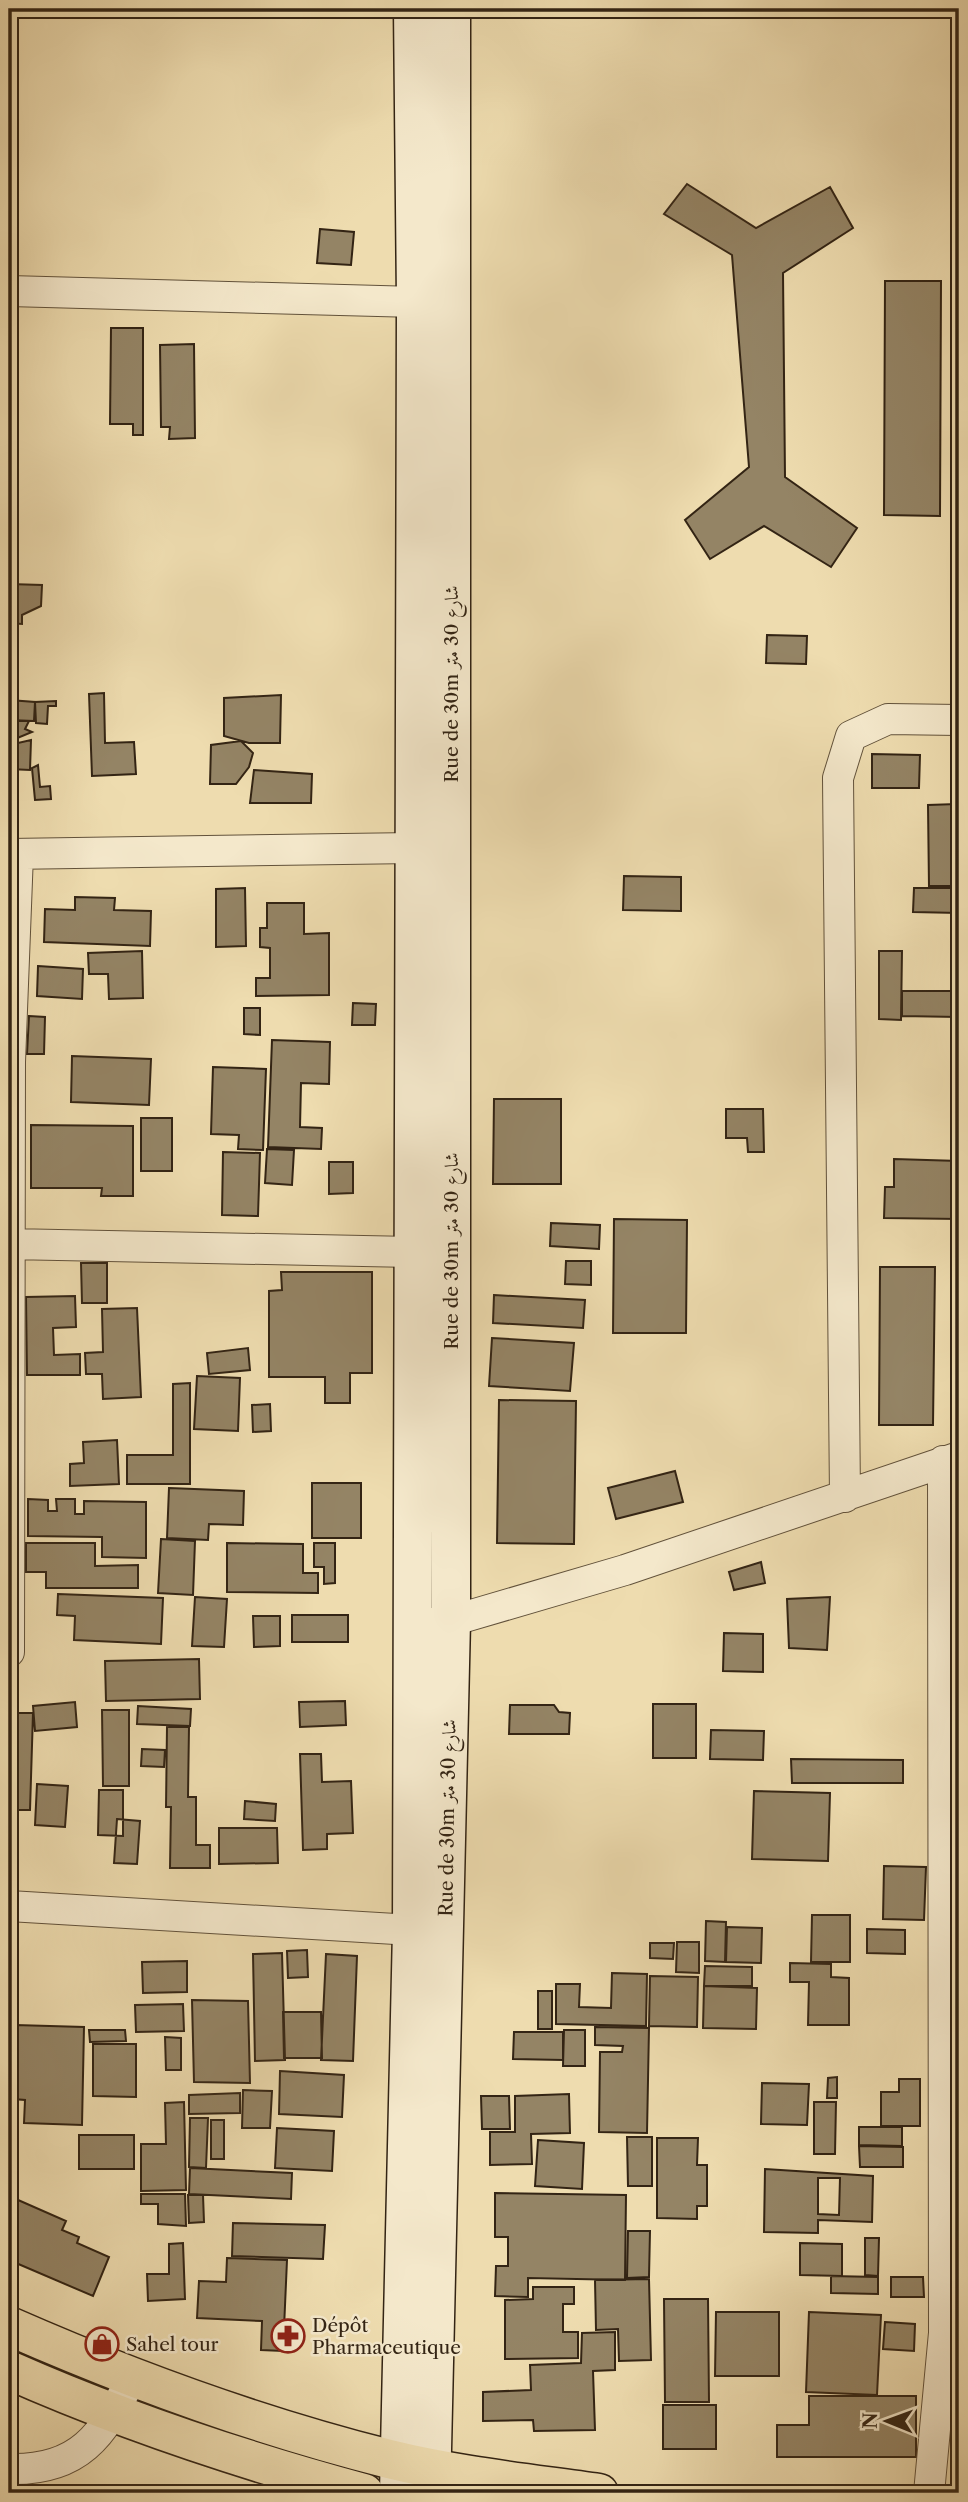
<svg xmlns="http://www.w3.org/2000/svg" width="968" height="2502" viewBox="0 0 968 2502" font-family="'Libre Caslon Text',Amiri,serif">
  <rect width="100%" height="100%" fill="#eedcaf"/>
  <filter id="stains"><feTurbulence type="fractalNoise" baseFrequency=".00286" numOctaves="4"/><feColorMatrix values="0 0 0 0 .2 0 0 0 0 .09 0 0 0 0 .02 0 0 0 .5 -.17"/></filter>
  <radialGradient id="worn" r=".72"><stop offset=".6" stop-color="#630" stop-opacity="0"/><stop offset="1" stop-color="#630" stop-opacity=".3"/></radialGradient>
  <path fill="#948465" stroke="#332414" stroke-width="2" fill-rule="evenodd" d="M687 184 756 228 830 187 853 228 783 273 785 477 857 528 831 567 764 526 710 559 685 520 749 467 732 255 664 214Z
    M320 229 354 232 351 265 317 263Z
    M885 281H941L940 516 884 515Z
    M111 328H143V435H133V424H110Z
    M194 344 195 438 169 439 170 427H161L160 345Z
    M9 584 42 585 41 606 22 615V624L9 623Z
    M767 635 807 636 806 664 766 663Z
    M104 693 105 743 134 742 136 774 92 776 89 694Z
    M281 695 280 743H249L224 736V698Z
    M9 700 35 702 34 721 9 720Z
    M56 701V706H48L47 724 36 723 35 702Z
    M9 721H29L25 729 32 732 15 739V731H9Z
    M31 740 30 770 9 769V745Z
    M241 741 253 753 249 767 236 784H210L211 745Z
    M872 754 920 755 919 788H872Z
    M38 765 40 787 50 786 51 799 35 800 32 768Z
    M254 770 312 774 311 803H250Z
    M957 804 958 886H929L928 805Z
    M624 876 681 877V911L623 910Z
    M245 888 246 946 216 947V889Z
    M914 888H959V913L913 912Z
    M75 897 115 898 114 910 151 911 150 946 44 942 45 909 75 910Z
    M267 903H304V934L329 933V995L256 996V978H270V948L260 947V928H267Z
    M142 951 143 998 109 999 108 974H89L88 953Z
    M879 951H902L901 1020 879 1019Z
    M38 966 83 969 82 999 37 996Z
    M902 991H958V1017L902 1016Z
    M353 1003 376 1004 375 1025H352Z
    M244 1008H260V1035L244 1034Z
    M29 1016 45 1017 44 1054H27Z
    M272 1040 330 1042 329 1084 301 1083 300 1127 322 1128 321 1149 268 1147Z
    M72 1056 151 1059 149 1105 71 1102Z
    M213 1067 266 1069 263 1150 238 1149 239 1135 211 1134Z
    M494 1099H561V1184H493Z
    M726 1109H763L764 1152H748L747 1138H726Z
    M141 1118H172V1171H141Z
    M31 1125 133 1126V1196H101L102 1188H31Z
    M267 1149 294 1150 292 1185 265 1183Z
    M223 1152 260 1153 258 1216 222 1215Z
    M894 1159 959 1161V1219L884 1218 885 1187H894Z
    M329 1162H353V1193L329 1194Z
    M614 1219 687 1220 686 1333H613Z
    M551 1223 600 1225 599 1249 550 1246Z
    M566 1261H591V1285L565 1284Z
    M81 1263H107V1303H82Z
    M880 1267H935L933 1425H879Z
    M281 1272H372V1373H350V1403H325V1377H269V1291L282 1290Z
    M494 1295 585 1300 583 1328 493 1323Z
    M75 1296 76 1327 53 1328 54 1355 80 1354V1375H27L26 1297Z
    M137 1308 141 1397 103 1399 102 1374H86L85 1353 103 1352 102 1309Z
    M492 1338 574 1343 570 1391 489 1386Z
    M248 1348 250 1370 209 1374 207 1353Z
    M197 1376 240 1378 238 1431 194 1429Z
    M190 1383V1484H127V1455H173V1384Z
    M499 1400 576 1401 574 1544 497 1543Z
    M270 1404 271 1431 253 1432 252 1405Z
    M117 1440 119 1484 70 1486V1464L84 1463 83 1442Z
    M675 1471 683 1502 616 1519 608 1488Z
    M312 1483H361V1538H312Z
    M169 1488 244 1491 243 1525 209 1524 208 1540 167 1538Z
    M28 1499 48 1500V1511H57L56 1499H75V1514H84V1501L146 1502V1558L102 1557V1537L28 1536Z
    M161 1539 195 1541 193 1595 158 1593Z
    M26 1543H95V1566L138 1565V1588H46V1572H26Z
    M227 1543 303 1544V1573H318V1593L227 1592Z
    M314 1543H335V1583L324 1584V1567H314Z
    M761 1562 765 1583 734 1590 729 1572Z
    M58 1594 163 1598 161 1644 74 1640 75 1616 57 1615Z
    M195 1597 227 1599 224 1647 192 1646Z
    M830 1597 827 1650 789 1648 787 1599Z
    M292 1615H348V1642H292Z
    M253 1616H280V1646L254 1647Z
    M724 1633 763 1634V1672L723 1671Z
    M199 1659 200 1699 106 1701 105 1661Z
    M345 1701 346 1725 300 1727 299 1702Z
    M75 1702 77 1727 35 1731 33 1706Z
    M653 1704H696V1758H653Z
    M510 1705H554L559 1712 570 1713 569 1734H509Z
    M138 1706 191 1709 190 1726 137 1724Z
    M102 1710H129V1786H103Z
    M9 1713H33L30 1810H9Z
    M167 1727H189L188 1797H196V1845H210V1868H170L171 1807H166Z
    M711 1730 764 1731 763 1760 710 1759Z
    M142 1749 165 1750 164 1767 141 1766Z
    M300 1754H321L322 1782 351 1781 353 1833 327 1834V1849L303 1850Z
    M791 1759 903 1760V1783H792Z
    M37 1784 68 1786 65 1827 35 1825Z
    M99 1790H123V1836L98 1835Z
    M754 1791 830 1793 828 1861 752 1859Z
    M245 1801 276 1804 275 1821 244 1819Z
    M9 1818H13V1867H9Z
    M117 1819 140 1821 137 1864 114 1863Z
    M219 1828H277L278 1863 219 1864Z
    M884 1866 926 1867 924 1920 883 1919Z
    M812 1915H850V1962H811Z
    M706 1921 726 1922 725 1962 705 1961Z
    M727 1927 762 1928 761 1963 726 1962Z
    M867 1929 905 1930V1954L867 1953Z
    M677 1942H699V1973L676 1972Z
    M650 1943H674L673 1959 650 1958Z
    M307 1950 308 1977 288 1978 287 1951Z
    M282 1953 285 2060 255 2061 253 1954Z
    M326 1954 357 1956 353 2061 321 2060Z
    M187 1961V1992L143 1993 142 1962Z
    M790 1963 831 1964V1977L849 1978V2025H808L809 1982H790Z
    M705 1966 752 1967V1986H704Z
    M612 1973 647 1974 646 2026 556 2024V1984H580L579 2007 611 2008Z
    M650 1976 698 1977 697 2027 649 2026Z
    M704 1986 757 1988 756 2029 703 2028Z
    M538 1991H552V2029H538Z
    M192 2000 248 2001 250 2083 194 2082Z
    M183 2004 184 2031 136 2032 135 2005Z
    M283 2012H321L322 2058H284Z
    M15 2025 84 2027 82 2125 24 2123 25 2100 13 2099Z
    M595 2027 649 2028 647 2133 599 2132 600 2052H622L623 2046 595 2045Z
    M89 2030H125L126 2041 90 2042Z
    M564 2030H585V2066H563Z
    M514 2032H563V2060L513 2059Z
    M165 2037 181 2038V2070H166Z
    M93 2044H136V2097L93 2096Z
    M280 2071 344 2075 342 2117 279 2114Z
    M837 2077V2098H827L828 2078Z
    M899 2079H920V2126H881V2092H899Z
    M762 2083 809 2084 807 2125 761 2124Z
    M243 2090 272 2091 270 2128H242Z
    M240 2093V2113L189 2114V2095Z
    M569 2094 570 2133 531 2134 532 2164 490 2165V2132H515V2096Z
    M481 2096H509L510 2129H482Z
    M184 2102 186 2190 141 2191V2144H166L165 2103Z
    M814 2102H836L835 2154H814Z
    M190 2118H208L206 2168 189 2167Z
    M211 2120H224V2159H211Z
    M859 2127H902V2146L859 2145Z
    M277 2128 334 2131 332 2171 275 2168Z
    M79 2135H134V2169H79Z
    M627 2137H652V2186H628Z
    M657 2138H698L697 2165H707V2206H697V2219L657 2218Z
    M538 2140 584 2143 582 2189 535 2186Z
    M859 2146 903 2147V2167H860Z
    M190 2168 292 2173 291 2199 189 2194Z
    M765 2169 873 2176 872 2222 818 2220V2233L764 2232ZM818 2178H840L839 2215 818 2214Z
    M495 2193 626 2195 625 2280 528 2278V2297L495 2296 496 2266H508V2237H495Z
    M141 2194H185L186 2226 158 2224V2204H141Z
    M188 2195H203L204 2222 189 2223Z
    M9 2196 66 2221 62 2230 79 2237 77 2243 109 2257 93 2296 9 2260Z
    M233 2223 325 2225 323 2259 232 2256Z
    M628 2231H650L649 2277 627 2278Z
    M865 2238H879L878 2276 865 2275Z
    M183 2243 185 2299 148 2301 147 2274H169V2244Z
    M800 2243 842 2244V2276L800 2275Z
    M227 2258 287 2260 283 2351 261 2350 262 2321 197 2318 199 2281 226 2282Z
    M831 2276 878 2277V2294L831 2293Z
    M891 2277H923L924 2297H891Z
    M649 2279 651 2360 619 2361 618 2329 596 2330 595 2280Z
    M533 2287H574V2304H563V2332H578V2358L505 2359V2300L533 2299Z
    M664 2299H708L709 2402H665Z
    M716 2312H779V2376H715Z
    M809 2312 881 2315 877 2395 806 2392Z
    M885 2322 915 2324 914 2351 883 2349Z
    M615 2332V2370L593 2371 595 2430 534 2431 533 2420 483 2421V2392L531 2390 530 2365 581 2363 582 2333Z
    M809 2396H916V2457H777V2425H809Z
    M663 2405H716V2449H663Z"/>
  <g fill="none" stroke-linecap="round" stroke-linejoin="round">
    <defs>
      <path id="street" d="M9 291 416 302
        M9 854 414 848
        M9 1244 412 1252
        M845 1497 838 778 851 736 888 719 959 720
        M433 1623 451 1621 625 1570 959 1457
        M9 1652 10 1062 18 854
        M9 1906 412 1930
        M9 2469C79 2471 103 2436 132 2377
        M929 2493 944 2333 943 1461"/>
      <path id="secondary" d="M399 2493 412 1930 416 302 413 9
        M431 2493 451 1621V9"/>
      <path id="primary" d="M9 2326C132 2380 258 2426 389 2459 458 2476 529 2483 599 2493
        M9 2370C124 2421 242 2460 364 2493"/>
    </defs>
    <use href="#street" stroke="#62523b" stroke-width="32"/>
    <use href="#secondary" stroke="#332414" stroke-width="41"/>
    <use href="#primary" stroke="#332414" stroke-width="41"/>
    <use href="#street" stroke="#f4e8cb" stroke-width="30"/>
    <use href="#secondary" stroke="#f4e8cb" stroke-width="38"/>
    <use href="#primary" stroke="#eedcaf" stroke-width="38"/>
  </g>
  <defs>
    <symbol id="pharmacy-ring" viewBox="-11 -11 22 22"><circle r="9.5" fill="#f4e8cb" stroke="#8f2418" stroke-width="1.5"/><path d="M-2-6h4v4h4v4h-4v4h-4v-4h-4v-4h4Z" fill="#8f2418"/></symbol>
    <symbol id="shop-ring" viewBox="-11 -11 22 22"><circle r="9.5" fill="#f4e8cb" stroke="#8f2418" stroke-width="1.5"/><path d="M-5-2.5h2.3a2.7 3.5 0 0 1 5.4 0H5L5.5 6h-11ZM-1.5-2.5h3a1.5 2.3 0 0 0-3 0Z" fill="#8f2418"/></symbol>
  </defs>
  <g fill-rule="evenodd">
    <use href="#pharmacy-ring" x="269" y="2317" width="38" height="38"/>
    <use href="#shop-ring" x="83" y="2325" width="38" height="38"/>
  </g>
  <g text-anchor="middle" stroke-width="5" stroke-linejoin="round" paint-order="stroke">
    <g font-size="19" fill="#332414" stroke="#f4e8cb">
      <text transform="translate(451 684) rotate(-90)" y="7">Rue de 30m شارع 30 متر</text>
      <text transform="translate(451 1251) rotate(-90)" y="7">Rue de 30m شارع 30 متر</text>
      <text transform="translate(447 1818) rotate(-89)" y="7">Rue de 30m شارع 30 متر</text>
    </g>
    <g font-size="19" fill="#332414" stroke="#f4e8cb" text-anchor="start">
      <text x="312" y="2332">Dépôt<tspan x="312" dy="22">Pharmaceutique</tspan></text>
      <text x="126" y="2351">Sahel tour</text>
    </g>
  </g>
  <rect width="968" height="2502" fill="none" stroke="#eedcaf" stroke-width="35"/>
  <rect x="10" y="10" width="947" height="2481" fill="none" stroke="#332414" stroke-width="3.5"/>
  <rect x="18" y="18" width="933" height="2467" fill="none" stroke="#332414" stroke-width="2"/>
  <g transform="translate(887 2421) rotate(271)" stroke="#f4e8cb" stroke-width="5" paint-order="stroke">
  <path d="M0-5L12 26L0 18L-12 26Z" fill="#332414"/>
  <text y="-10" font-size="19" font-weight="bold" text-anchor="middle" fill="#332414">N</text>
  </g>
  <rect width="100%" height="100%" filter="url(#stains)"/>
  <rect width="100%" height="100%" fill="url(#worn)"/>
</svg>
